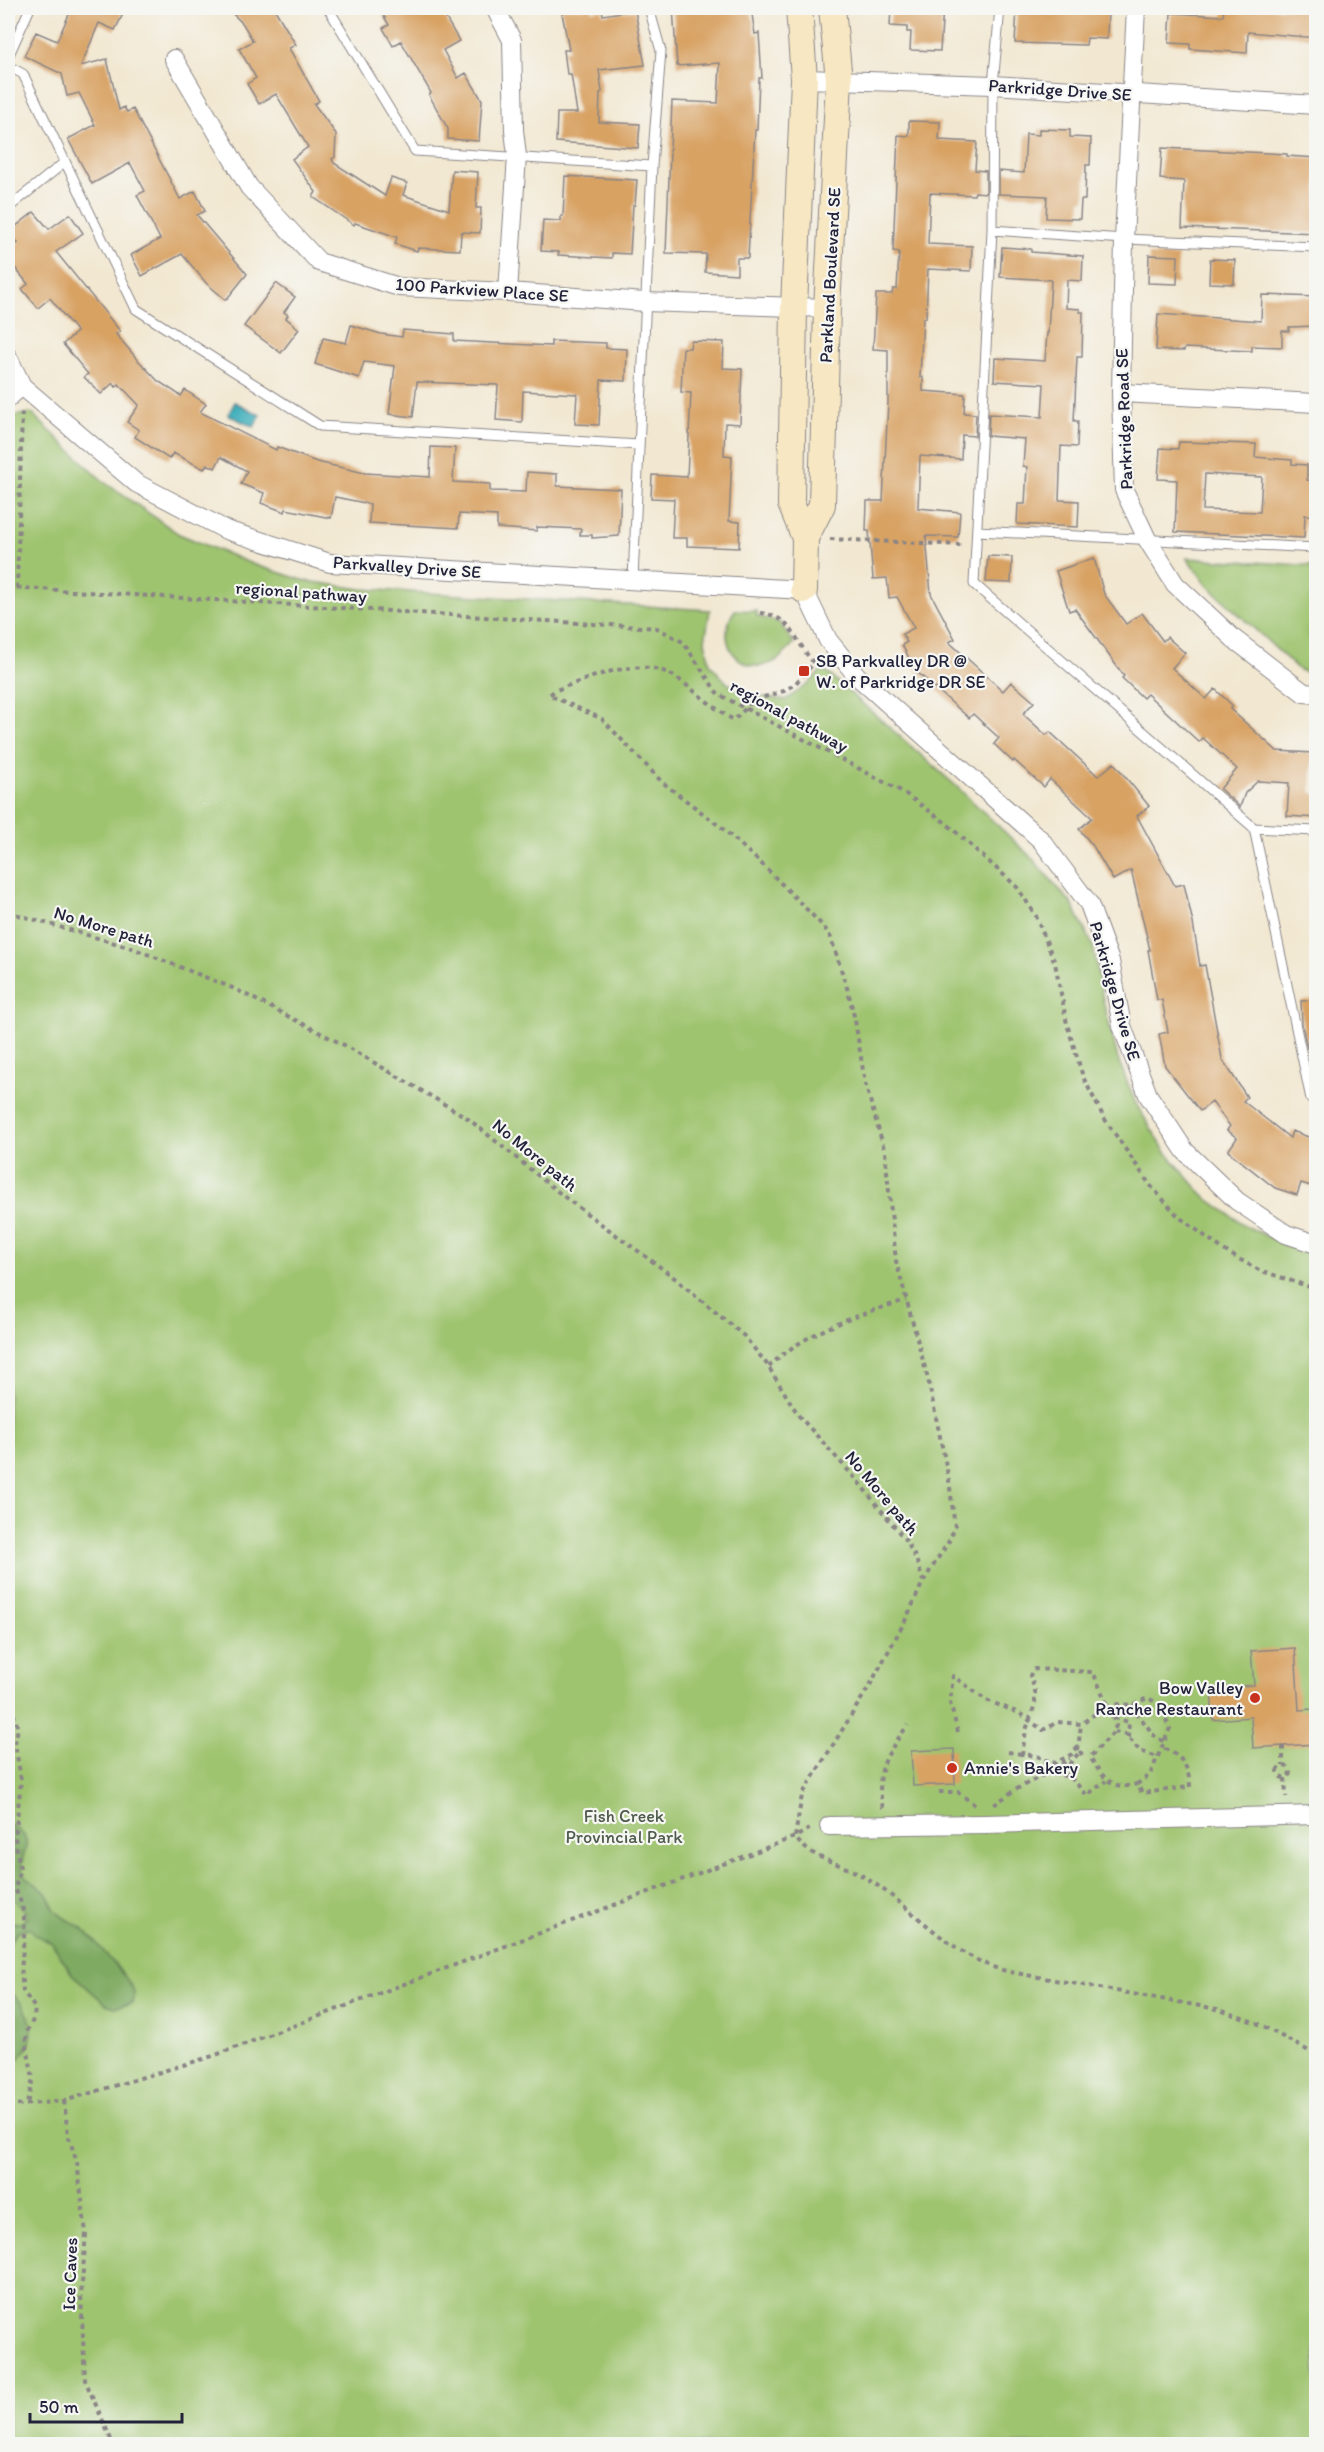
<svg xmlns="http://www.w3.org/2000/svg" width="1324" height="2452" viewBox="0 0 1324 2452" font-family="Itim,sans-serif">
  <rect width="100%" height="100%" fill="#f6f6f2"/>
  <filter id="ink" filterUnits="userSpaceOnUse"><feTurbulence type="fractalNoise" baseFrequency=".0167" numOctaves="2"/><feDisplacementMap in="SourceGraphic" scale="12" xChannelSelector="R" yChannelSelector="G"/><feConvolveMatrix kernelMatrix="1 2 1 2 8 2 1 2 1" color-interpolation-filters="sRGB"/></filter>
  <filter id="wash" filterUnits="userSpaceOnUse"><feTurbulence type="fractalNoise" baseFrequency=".008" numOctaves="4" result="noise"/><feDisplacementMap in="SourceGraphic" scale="24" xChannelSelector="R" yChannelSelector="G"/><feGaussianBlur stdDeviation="1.35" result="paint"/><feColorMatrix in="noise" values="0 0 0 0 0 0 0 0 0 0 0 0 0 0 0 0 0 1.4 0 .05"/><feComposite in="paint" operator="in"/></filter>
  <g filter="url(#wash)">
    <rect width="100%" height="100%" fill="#f2e8d2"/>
    <path fill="#9fc46f" stroke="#607355" stroke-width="1.5" d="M31 413 104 482 179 534 252 564 306 581 362 589 710 610 705 641 710 664 727 683 749 695 785 700 807 685 823 669 955 785 1031 857 1072 904 1093 946 1103 1000 1118 1059 1136 1104 1165 1151 1204 1196 1246 1226 1283 1244 1316 1256V2444H8V421L14 416Z
      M1187 558 1316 566V676L1299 670 1207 585Z
      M735 610 757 611V616L779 622 794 643C790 647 786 653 781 657 748 684 710 645 735 610Z"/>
    <path fill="#7faa62" stroke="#50664e" stroke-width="1.5" d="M8 1824C45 1842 13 1854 24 1873 28 1881 38 1885 44 1891 50 1897 51 1905 56 1911 64 1920 77 1924 86 1932 93 1939 131 1982 133 1989 135 1994 134 1998 133 2003L115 2007 106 2004 72 1974 52 1943 35 1935 31 1928C17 1928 15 1935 8 1946V1922L21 1923 27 1917 24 1909 8 1894Z
      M8 1990C26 2004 38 2025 28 2047 25 2053 19 2056 16 2062 12 2067 12 2073 8 2078Z"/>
    <path fill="#3eaeba" stroke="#30687a" stroke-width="1.5" d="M235 402 260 415 254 427 228 415Z"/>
    <g id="blocks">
      <path fill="#d8a264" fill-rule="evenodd" d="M65 8H126L115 30 99 23 81 66 107 59 119 110 124 107 127 112 133 109 180 199 195 191 205 211 197 215 247 274 226 300 206 283 182 254 142 276 131 255 160 239 137 195 145 191 130 163 92 184 68 139 95 125 79 93 67 96 62 74 24 56 36 32 57 41 71 10Z
        M227 8H274L296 45 289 48 319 101 314 104 336 134 335 157 332 159 334 163 385 196 391 178 407 183 403 195 449 210 452 170 478 172 476 208H481L480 233 461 232 460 250 418 248 417 251 395 244 397 237 355 223 354 225 313 197 316 192 292 159 308 147 276 94 259 104 247 84 256 78 239 49 253 41 243 24Z
        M379 8H440L459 41 443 50 458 78 466 73 482 100 479 141 448 139V129L429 95 431 93 401 41 393 46 383 28 389 25Z
        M561 8H591L592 11 602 9 603 15 635 10 645 65 599 70 602 92 600 93 599 122 640 124 638 148 556 142 557 113H577L571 74H567L564 50H569Z
        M673 8H751L755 34 759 33 762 78H759L757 130H755L748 258H737V274L705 272 706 254 666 253 672 101 718 103 720 63 677 66Z
        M891 8H943L940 51 910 50 911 32H907V27L890 26Z
        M1017 8H1108L1107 39 1087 38 1086 45 1015 43Z
        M1224 8H1317V38L1248 32 1247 53 1190 49V44L1169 43 1171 13 1223 16Z
        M909 121 940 122 939 140 977 142 975 170 986 171V193L975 192 974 195 930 193 928 244 972 246 971 271 928 269 926 318H923L920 377H923V391L965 394 964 413 976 414 975 436 962 435 961 459 920 456 918 508 960 512 958 537 926 536 931 594 955 639 949 642 1003 691 1011 682 1034 702 1023 714 1046 735 1050 732 1098 776 1114 763 1149 806 1137 816 1175 886 1184 884 1193 923 1200 966 1205 965 1222 1059 1247 1097 1243 1101 1290 1138 1292 1131 1317 1140V1188L1301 1183 1297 1195 1275 1188 1228 1151 1237 1138 1227 1130 1230 1126 1212 1102 1200 1111 1165 1066 1159 1034 1168 1032 1162 1000H1157L1148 950H1150L1131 870 1113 880 1093 846 1079 829 1092 818 1050 779 1044 787 1014 760 1013 762 994 744 999 738 973 714 969 718 917 672 902 645 907 642 902 634 914 628 897 597 889 598 887 578 873 579 869 531H866L867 501H883L888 402V350L873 349 876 294H892L893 289H897L899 252 893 251 898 135 909 136Z
        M1039 129 1070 130V137L1091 138 1090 165H1086L1085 200H1081L1080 219 1046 218 1047 196 999 194V171L1024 173 1026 134 1039 135Z
        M1162 148 1287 154V156L1317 158V233L1182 228 1184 181 1160 179Z
        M565 176 637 180 635 205H633L630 254 612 253V258L558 255 559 252 541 251 543 220 561 221V216H563Z
        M34 212 49 229 70 214 83 233 56 252 120 331 116 334 138 360 158 381 181 396 185 390 206 404 200 412 276 450 277 447 317 462 365 473 430 477 431 447 455 448 453 482 490 484V491L526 492 527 472 557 474V486L621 489 619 536 592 538V535H580L581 529 537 527V531L497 528V516L459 514 458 528 369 523 370 504 335 497 331 518 286 509 285 512 261 503 264 493 241 484 247 471 221 457 215 468 207 464 204 469 173 453 169 459 135 437 139 430 127 422 139 405 119 384 116 387 113 383 101 394 84 377 88 374 63 344 77 332 50 298 38 308 22 289 28 284 8 259V251L18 243 10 231Z
        M1002 247 1031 249V252L1083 256 1082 281 1067 280 1066 308 1080 309V312H1083L1082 357H1077L1074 421H1078L1077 447 1061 446 1059 500 1079 501 1078 527 1017 524 1018 504H1025L1027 467 1023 466 1025 439 988 436 989 414 1042 417 1044 384 994 381 995 358 1045 361 1047 333H1048L1051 280 1000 277Z
        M1149 255 1178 256 1177 284 1148 283Z
        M1210 259 1235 260 1234 284 1209 283Z
        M276 283 295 297 284 312 288 315 286 318 299 329 281 353 244 326Z
        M1262 295 1317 297V326L1289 327V331H1282V347L1252 346V351L1185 348 1184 351 1156 350 1158 314 1261 321Z
        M351 325 381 334 402 337 403 330 454 334V341L551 346V341L606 343V348L627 349 626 381 601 380 599 425 575 424 577 394 523 391 522 422 496 420 498 385 417 382 413 417 389 414 395 366 364 362 359 378 315 364 323 338 346 343Z
        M691 341 724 342 723 368 742 369 740 424 725 423 724 455 732 456 729 521 740 522 739 548 687 546V538H672L674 499 651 498 652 475 687 477 691 393 681 392 683 348H690Z
        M1179 442 1256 444 1255 457 1292 460V464L1307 465V480L1317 481V516L1305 515 1304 538 1175 532 1177 480 1158 479 1160 448 1178 449ZM1205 474 1262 477 1260 512 1203 510Z
        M988 556 1012 557 1011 583 986 582Z
        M1094 558 1104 594 1126 624 1142 613 1163 641 1167 637 1185 653 1172 668 1206 699 1215 689 1233 706 1230 709 1277 751 1313 753 1311 792 1317 794V818L1287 816 1289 783 1258 781 1245 793 1240 807 1220 789 1237 769 1203 738 1199 742 1147 694 1143 698 1122 678 1124 676 1075 609 1069 611 1056 571Z
        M1317 1000V1047L1307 1048 1302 1024 1301 1001Z
        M1295 1648 1299 1710 1313 1709 1316 1744 1253 1748 1251 1717 1213 1720 1211 1688 1254 1685 1251 1651Z
        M954 1749 955 1784 913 1786 911 1751Z"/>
    </g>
  </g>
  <g filter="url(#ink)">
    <use href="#blocks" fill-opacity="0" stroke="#8a8586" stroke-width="1.5"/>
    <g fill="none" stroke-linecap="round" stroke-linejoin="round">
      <defs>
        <path id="lane" d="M328 8 415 151 652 166
          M1000 8 993 85 992 230 974 584 1254 828 1316 831
          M8 57 30 8
          M8 66 23 74 136 309 320 426 639 445
          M8 208 65 162
          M992 230 1124 239 1316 247
          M977 531 1316 548
          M633 579 652 166 661 51 649 8
          M1254 828 1311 1099 1316 1101"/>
        <path id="street" d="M495 8 512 40 514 130 517 156 508 292
          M1136 8 1124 239 1121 393 1124 490 1147 539 1175 584 1234 639 1304 693 1316 694
          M174 59 249 187 319 262 399 287 508 292 645 302 827 308
          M804 79 993 85 1316 105
          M8 357 22 386 136 483 226 530 330 563 804 590 828 640 857 676 1041 840 1089 904 1110 961 1122 1026 1148 1095 1185 1151 1237 1201 1286 1234 1316 1244
          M1121 393 1316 403
          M8 398 22 386
          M829 1826 985 1824 1316 1815"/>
        <path id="secondary" d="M799 8 804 79 794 307 791 504 805 538 804 590
          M805 538 822 505 827 308 839 80 832 8"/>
      </defs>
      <use href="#lane" stroke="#8a8586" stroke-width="11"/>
      <use href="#street" stroke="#8a8586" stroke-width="20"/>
      <use href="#secondary" stroke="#8a8586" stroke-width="28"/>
      <path stroke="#8a8586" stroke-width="4" stroke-dasharray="4.5 4.5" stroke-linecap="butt" d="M830 539 963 545
        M8 587 657 628 683 642 718 694 903 792 946 823 1017 887 1036 916 1055 963 1067 1024 1083 1077 1104 1118 1150 1185 1179 1217 1228 1253 1259 1270 1316 1289
        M17 588 22 411
        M760 613C793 616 794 641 814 663L794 685 784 691 754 700 734 720C714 709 697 692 678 679 642 653 594 677 556 690L549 695 602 719 662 782 722 828 764 866 824 927 831 938 848 991 855 1020 865 1083 885 1152 896 1261 928 1379 949 1480 955 1527 949 1541 923 1582 905 1621 870 1685 802 1795 795 1837C810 1859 839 1862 861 1875 913 1905 949 1958 1010 1972L1217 2009 1259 2024 1316 2055
        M8 912 132 948 235 989 346 1046 466 1117 567 1199 671 1275 744 1336 766 1363 799 1416 855 1478 907 1542 916 1559 923 1581
        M769 1367C801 1333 861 1314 906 1300
        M8 1696 18 1728 15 1743 21 1780 15 1838 20 1869 15 1889C33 1922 19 1947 22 1981L23 1991 35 2008 34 2018 27 2032 26 2042 33 2078 27 2104
        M1131 1705 1156 1738 1164 1741
        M1114 1718 1129 1722 1128 1738
        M958 1732 950 1703 953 1676 986 1700 1019 1713 1043 1730 1058 1722 1081 1724 1099 1711 1119 1704 1131 1705 1148 1698 1157 1703 1170 1728 1150 1775 1137 1784 1142 1793 1190 1787C1189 1766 1182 1755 1162 1748
        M1114 1732 1125 1734 1140 1751 1157 1757
        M1283 1746V1766
        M1078 1750 1081 1724
        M1008 1752 1022 1754
        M1078 1754 1070 1763V1777L1087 1795 1106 1781
        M1278 1772a6 6 0 1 1 12 0a6 6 0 1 1-12 0Z
        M1066 1776 1047 1773 1070 1759
        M1070 1777 1046 1760 1055 1763 1072 1754 1078 1747 1082 1755
        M1285 1778 1286 1797
        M939 1792H958L976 1806
        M994 1805 1013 1791 1047 1773 1049 1769C1047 1755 1034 1756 1022 1754L1026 1730 1035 1704V1690L1030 1676 1032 1670 1035 1669 1093 1672 1116 1725 1114 1732 1090 1757C1102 1776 1112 1792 1137 1784
        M883 1808C874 1770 887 1754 908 1725
        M64 2101 68 2135 77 2162 86 2233 81 2296 85 2380 113 2444
        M8 2106 64 2101 213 2056 795 1837 811 1828"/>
      <use href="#lane" stroke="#fff" stroke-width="9"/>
      <use href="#street" stroke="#fff" stroke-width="18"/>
      <use href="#secondary" stroke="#f7e8c3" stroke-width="26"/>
    </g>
  </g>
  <g fill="#c8321e" stroke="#f6f6f2" stroke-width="2">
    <rect x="798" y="665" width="12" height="12" rx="3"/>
    <circle cx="1255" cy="1698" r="6"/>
    <circle cx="952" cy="1768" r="6"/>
  </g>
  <g text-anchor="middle" stroke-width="4.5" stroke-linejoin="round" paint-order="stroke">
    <g font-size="18" fill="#22223b" stroke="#f6f6f2">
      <text transform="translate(1060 90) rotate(4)" y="6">Parkridge Drive SE</text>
      <text transform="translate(830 275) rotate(-87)" y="6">Parkland Boulevard SE</text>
      <text transform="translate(482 290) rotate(4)" y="6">100 Parkview Place SE</text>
      <text transform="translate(1124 419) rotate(-92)" y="6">Parkridge Road SE</text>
      <text transform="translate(407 567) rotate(4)" y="6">Parkvalley Drive SE</text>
      <text transform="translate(301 592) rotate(4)" y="6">regional pathway</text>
      <text transform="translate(789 716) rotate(29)" y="6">regional pathway</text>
      <text transform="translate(104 927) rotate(17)" y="6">No More path</text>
      <text transform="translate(1115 991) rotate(74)" y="6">Parkridge Drive SE</text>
      <text transform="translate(535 1155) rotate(39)" y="6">No More path</text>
      <text transform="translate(882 1493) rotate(50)" y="6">No More path</text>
      <text transform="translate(70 2274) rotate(-88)" y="6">Ice Caves</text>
    </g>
    <g font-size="18" fill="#22223b" stroke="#f6f6f2" text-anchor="start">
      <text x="816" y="667">SB Parkvalley DR @<tspan x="816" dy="21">W. of Parkridge DR SE</tspan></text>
      <text x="1243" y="1694" text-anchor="end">Bow Valley<tspan x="1243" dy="21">Ranche Restaurant</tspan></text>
      <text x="964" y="1774">Annie's Bakery</text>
    </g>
    <g font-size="18" fill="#4e5b4d" stroke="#f6f6f2">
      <text x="624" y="1822">Fish Creek<tspan x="624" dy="21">Provincial Park</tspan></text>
    </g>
  </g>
  <rect width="1324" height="2452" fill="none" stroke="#f6f6f2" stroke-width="30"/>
  <path d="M30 2413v9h152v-9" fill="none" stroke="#22223b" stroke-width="3"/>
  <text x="39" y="2413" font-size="18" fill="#22223b" stroke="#f6f6f2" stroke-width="4.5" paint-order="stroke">50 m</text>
</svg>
